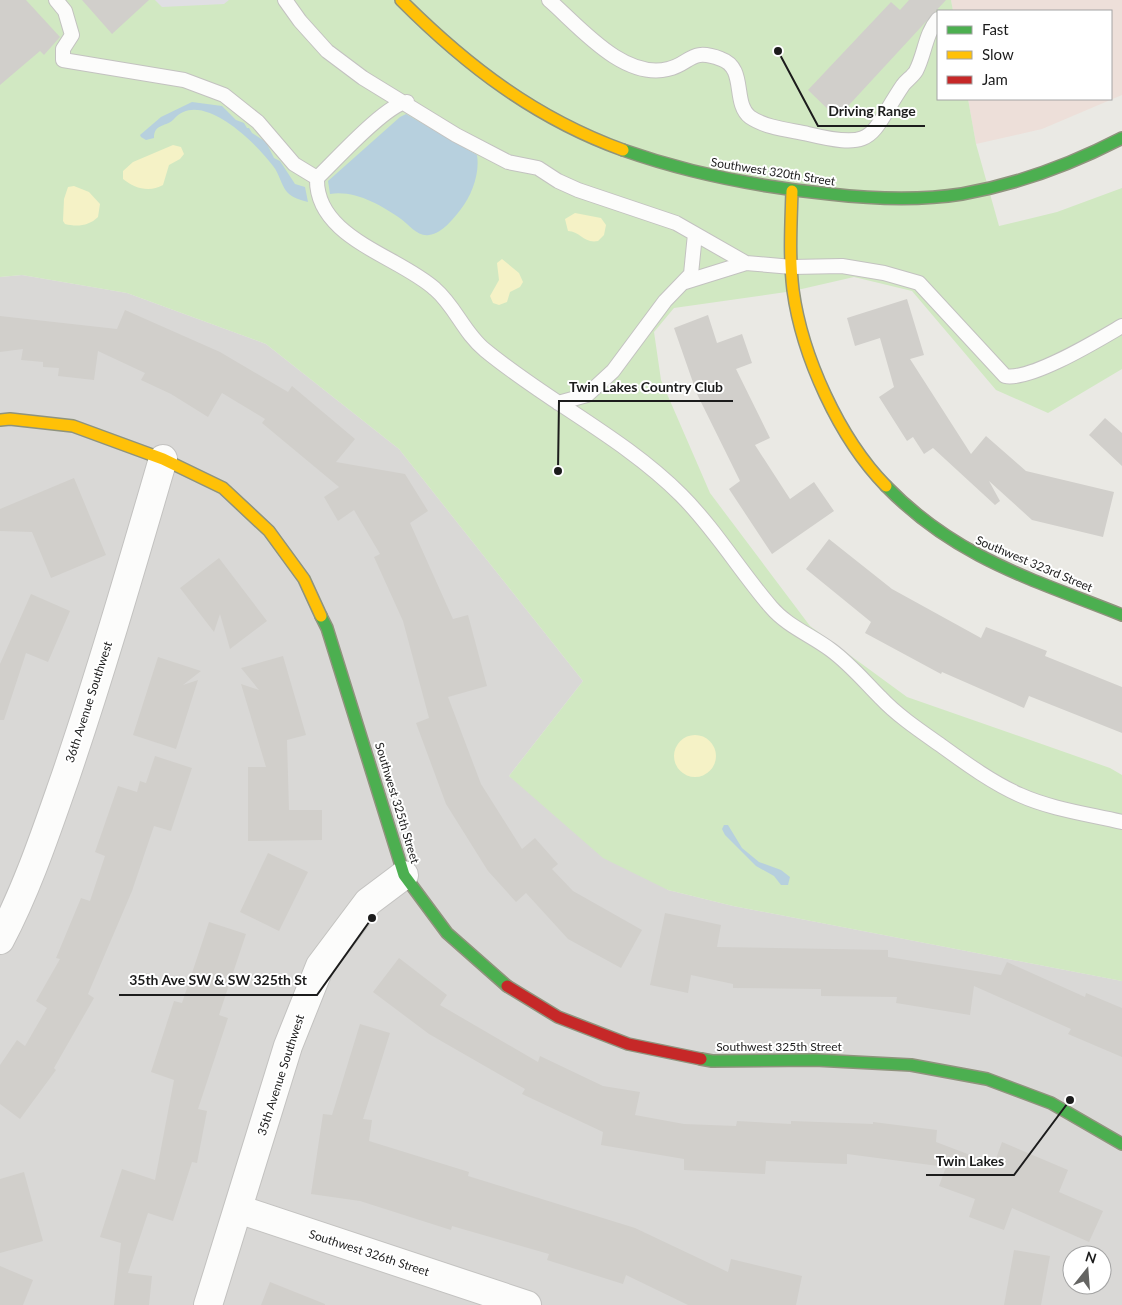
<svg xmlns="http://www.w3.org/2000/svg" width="1122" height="1305" viewBox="0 0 1122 1305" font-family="Lato,sans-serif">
  <rect width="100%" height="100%" fill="#eae9e4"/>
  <path fill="#d9d8d6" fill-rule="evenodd" d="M22 275 127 293 266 344 399 449 583 681 509 776 668 890 733 906 1122 981V1305H0V277ZM1072 1255H1102V1285H1072Z"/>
  <path fill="#eddfd9" d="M951 0H1122V95L1042 129 976 144 968 99H1111V11H953Z"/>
  <path fill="#d1e8c2" d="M0 0H951L953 11H938V99H968L976 144 999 226 1057 212 1122 188V369L1048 413 996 390 912 291 854 277 793 291 674 308 654 332 661 380 710 493 810 626 907 697 1110 768 1122 775V981L733 906 668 890 603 858 509 776 583 681 399 449 266 344 127 293 22 275 0 277Z"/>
  <path fill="#f5f2c6" d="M173 145 181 147 184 154 180 159 169 165 163 185C149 193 134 188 123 179V171L133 162Z
    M74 186 89 192 100 204 98 217C89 226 77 227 65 224L63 221 64 199 68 187Z
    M575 213 601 218 606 225 604 235 598 241C584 244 580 231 568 231L565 219Z
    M502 259 519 273 523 282 520 287 510 292 507 302 499 305 493 303 490 296 499 280 497 263Z
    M674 756a21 21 0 1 1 42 0a21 21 0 1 1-42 0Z"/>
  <path fill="#e0dfe3" d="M155 0H229L224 4 162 7Z"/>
  <path fill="#b7d0de" d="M192 102 222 106 236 120 244 123 247 128H249L252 133 266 142 274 158 280 161 295 184 305 187 308 202C301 200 292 198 287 192 281 185 279 173 273 166 257 144 201 88 174 119 167 127 154 123 154 138L146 140 141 137 140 135 161 117Z
    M406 114 477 155C480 173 472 195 461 209 453 219 443 233 429 235 418 237 409 225 401 219 381 205 355 190 330 194L328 181 400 117Z
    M724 825H728L742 848 759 862 781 870 790 877 788 885H781L774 876 756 866 725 835 722 829Z"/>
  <path fill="#d1cfcb" d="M0 0H26L60 37 44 55 40 51 0 85Z
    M82 0H149L112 34Z
    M909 0H946L837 118 808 90 891 2 900 10Z
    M907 299 924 355 910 359 971 454 986 436 1026 471 1114 492 1103 537 1032 520 989 481 1000 501 995 505 933 448 924 454 913 437 907 441 879 397 894 387 880 338 855 346 847 318Z
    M125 310 220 352 288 392 292 386 355 439 336 462 405 474 428 511 410 523 453 619 468 615 487 686 448 697 481 784 522 849 535 838 558 864 552 869 573 891 642 930 621 968 568 939 526 893 516 902 488 871 446 804 416 723 429 718 403 621 374 557 380 554 354 510 338 521 324 497 339 487 262 423 265 419 222 393 208 417 171 394 141 380 145 373 98 351 94 380 58 376 59 368 43 367V362L21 360 23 349 0 352V316L117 329Z
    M708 315 717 343 742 334 752 363 736 369 770 438 755 445 790 499 814 482 834 511 772 554 729 489 740 481 697 394 674 328Z
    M1105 418 1122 433V466L1089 435Z
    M74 478 106 555 51 578 32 532 0 531V509Z
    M829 539 892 589 981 638 986 627 1047 651 1045 656 1122 687V733L1029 696 1024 708 942 672 941 674 865 633 871 622 806 569Z
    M219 558 267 621 230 649 220 614 214 632 180 588Z
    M31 594 70 611 48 662 26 653 4 720H0V664Z
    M283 656 306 735 287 740 289 810H322V840L248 841V767H266L241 684 259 690 241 668Z
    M158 657 201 671 183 685 198 680 176 749 133 735Z
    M155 756 192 768 171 831 154 826 132 891 88 994 94 998 54 1068 56 1070 20 1119 0 1104V1065L17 1040 25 1046 47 1008 36 1001 60 959 56 958 81 898 90 901 105 856 95 852 118 786 137 792 140 781 146 783Z
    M268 853 308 872 279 931 240 912Z
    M665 913 721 925 717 947 888 950V957L1001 975 1007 962 1085 997 1086 993 1122 1008V1057L1068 1034 1071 1029 974 986 970 1015 896 1003 897 997 821 996V989L733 988V984L691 975 688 993 650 985Z
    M209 922 246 934 219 1015 228 1018 198 1109 207 1111 197 1163 192 1162 173 1221 148 1213 128 1273 152 1276 149 1305H114L121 1243 100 1237 122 1169 155 1180 174 1080 151 1072 174 1001 182 1003Z
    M399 958 447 995 440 1005 538 1062 540 1056 603 1086 640 1092 635 1115 684 1124 736 1126 737 1121 791 1124V1121L873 1124V1122L937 1130 936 1142 994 1164 1002 1142 1068 1170 1059 1192 1103 1211 1089 1242 1012 1208 1004 1230 969 1217 975 1199 939 1186 946 1167 847 1154V1164L766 1161 765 1174 684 1170V1159L601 1145 603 1132 522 1094 525 1089 429 1034 373 992Z
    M360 1024 390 1033 363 1119 372 1120 369 1141 469 1172 468 1176 635 1228 728 1272 731 1259 802 1276 796 1305H688L626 1275 623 1284 547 1260 549 1254 452 1226 451 1230 360 1201 311 1194 323 1114 332 1115Z
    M24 1172 43 1241 0 1253V1179Z
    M1014 1250 1050 1256 1041 1305H1004Z
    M0 1266 33 1280 23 1305H0Z
    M270 1282 325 1304V1305H261Z"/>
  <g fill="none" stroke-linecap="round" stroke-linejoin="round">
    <defs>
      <path id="lane" d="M56 0 65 11 72 35 63 49V60L184 80 224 95 258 122 294 164 317 178C334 162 386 104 407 102
        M285 0 300 21 327 51 363 78 456 135 508 162 538 168 558 181 578 190 676 223 746 263 792 267 842 266 884 273 919 283 1005 376C1031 381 1098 340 1122 326
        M549 0C579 26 623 80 668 69 691 64 690 47 721 59 747 68 732 103 750 117 766 128 790 130 808 134 878 151 869 135 903 85 907 80 913 76 916 71 925 54 925 34 938 19
        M317 178C315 238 399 256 435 289 455 306 464 333 485 350 548 402 624 438 681 495 715 529 740 571 771 607 787 626 811 635 831 650 850 664 864 681 881 698 897 715 919 730 939 744 964 762 991 782 1020 795 1051 809 1088 814 1122 822
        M685 282 746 263
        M558 403 587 395 613 371 665 301 691 274 695 234"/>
      <path id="street" d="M0 940C27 889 46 832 65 778 101 672 132 565 163 459
        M238 1209 527 1305
        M208 1305 288 1046 320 966 368 902 404 875"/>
      <path id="fast" d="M623 150C691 174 759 187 830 194 874 199 918 201 962 194 1018 184 1072 164 1122 138
        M886 486C956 558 1032 579 1122 615
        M321 616 327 628 404 875 447 933 507 986
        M701 1059 712 1061 815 1060 911 1065 987 1079 1051 1103 1122 1144"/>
      <path id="slow" d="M401 0C467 66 535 118 623 150
        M792 191C791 224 789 257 793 290 802 356 839 438 886 486
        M0 420 10 419 73 426 163 459 223 488 269 531 304 579 321 616"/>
      <path id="jam" d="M507 986 558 1017 628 1044 701 1059"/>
    </defs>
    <use href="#lane" stroke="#c3c2c0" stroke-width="16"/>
    <use href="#street" stroke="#c3c2c0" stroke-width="30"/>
    <use href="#fast" stroke="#8f937d" stroke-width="14"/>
    <use href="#slow" stroke="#8f937d" stroke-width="14"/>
    <use href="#jam" stroke="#8f937d" stroke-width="14"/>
    <use href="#lane" stroke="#fcfcfb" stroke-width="14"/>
    <use href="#street" stroke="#fcfcfb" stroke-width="28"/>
    <use href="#fast" stroke="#4caf50" stroke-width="11"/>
    <use href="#slow" stroke="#ffc107" stroke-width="11"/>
    <use href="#jam" stroke="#c62828" stroke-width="11"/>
  </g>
  <g text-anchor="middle" stroke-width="4" stroke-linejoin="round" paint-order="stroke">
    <g font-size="12" fill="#1c1c1c" stroke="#fff">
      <text transform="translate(773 172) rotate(9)" y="4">Southwest 320th Street</text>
      <text transform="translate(1034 564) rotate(23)" y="4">Southwest 323rd Street</text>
      <text transform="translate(89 702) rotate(-72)" y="4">36th Avenue Southwest</text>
      <text transform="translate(397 803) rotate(73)" y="4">Southwest 325th Street</text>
      <text x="779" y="1051">Southwest 325th Street</text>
      <text transform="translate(281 1075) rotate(-72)" y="4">35th Avenue Southwest</text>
      <text transform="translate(369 1253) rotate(18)" y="4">Southwest 326th Street</text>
    </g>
  </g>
  <path fill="none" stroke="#1c1c1c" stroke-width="2" d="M778 51L818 126H925M558 471L559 401H733M372 918L317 995H119M1070 1100L1014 1175H926"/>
  <g fill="#1c1c1c" stroke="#fff" stroke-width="2">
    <circle cx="778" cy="51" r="5"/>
    <circle cx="558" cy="471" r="5"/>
    <circle cx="372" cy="918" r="5"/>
    <circle cx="1070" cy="1100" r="5"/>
  </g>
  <g font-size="14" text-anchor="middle" font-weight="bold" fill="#1c1c1c" stroke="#fff" stroke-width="4" stroke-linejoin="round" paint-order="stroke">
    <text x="872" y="116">Driving Range</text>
    <text x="646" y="392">Twin Lakes Country Club</text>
    <text x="218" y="985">35th Ave SW &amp; SW 325th St</text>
    <text x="970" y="1166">Twin Lakes</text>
  </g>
  <rect x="937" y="10" width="175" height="90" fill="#ffffff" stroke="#a4a4a4"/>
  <rect x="947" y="26" width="25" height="8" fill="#4caf50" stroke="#a4a4a4"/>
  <text x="982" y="35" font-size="15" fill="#1c1c1c">Fast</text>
  <rect x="947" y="51" width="25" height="8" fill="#ffc107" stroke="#a4a4a4"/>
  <text x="982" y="60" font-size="15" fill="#1c1c1c">Slow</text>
  <rect x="947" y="76" width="25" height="8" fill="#c62828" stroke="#a4a4a4"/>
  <text x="982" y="85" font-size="15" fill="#1c1c1c">Jam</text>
  <g transform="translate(1087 1270) rotate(17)"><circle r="24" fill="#ffffff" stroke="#a4a4a4"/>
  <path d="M0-4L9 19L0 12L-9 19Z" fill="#646462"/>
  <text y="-8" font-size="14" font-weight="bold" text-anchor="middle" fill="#1c1c1c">N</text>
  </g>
</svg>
